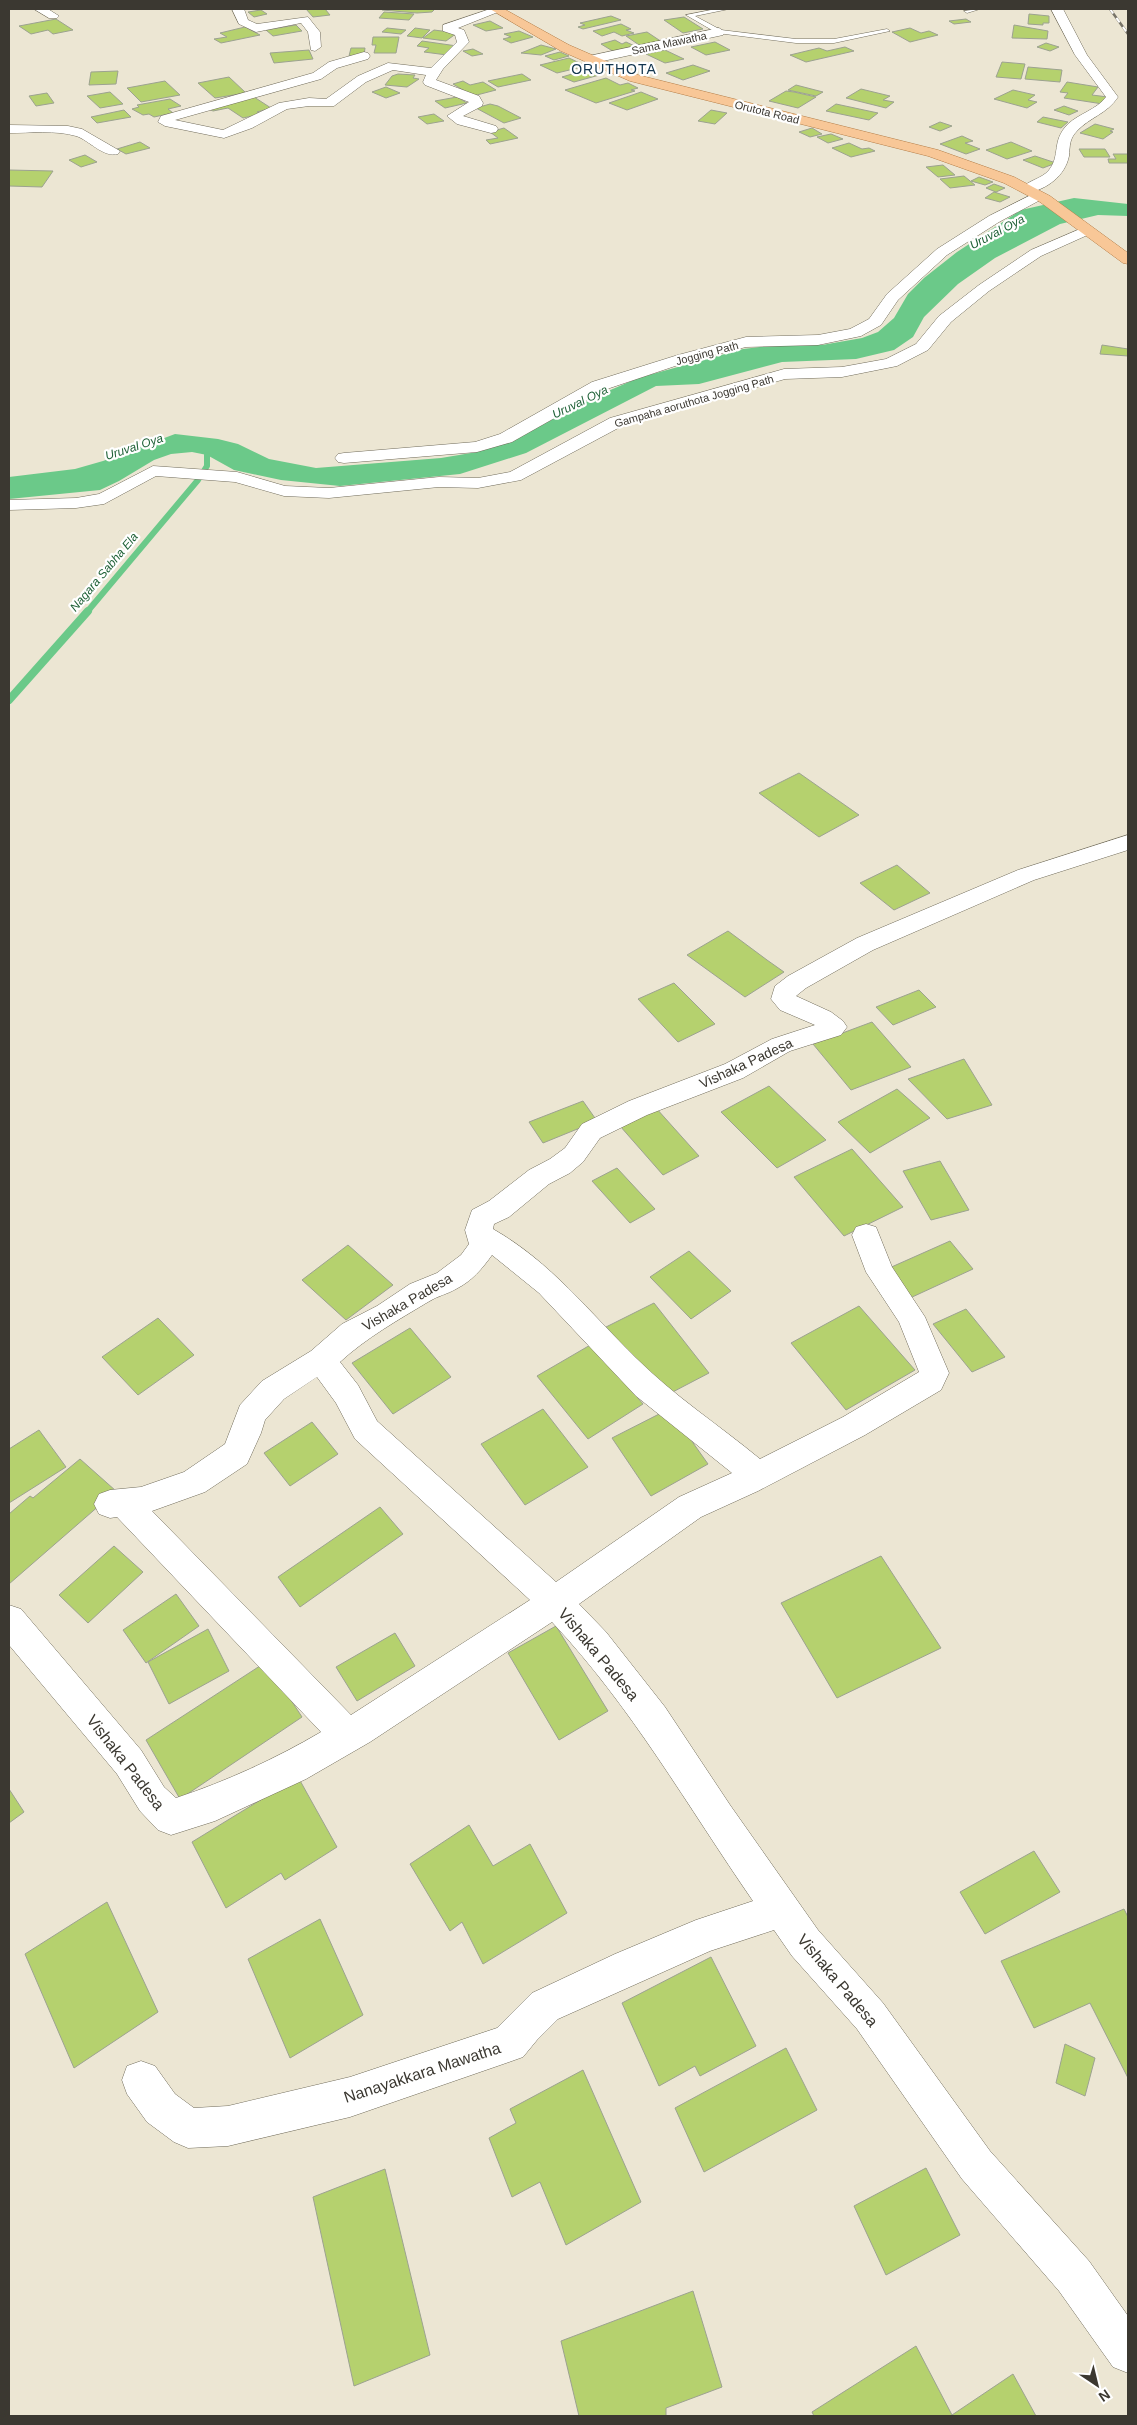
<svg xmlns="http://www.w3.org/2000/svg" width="1137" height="2425" viewBox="0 0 1137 2425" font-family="Helvetica,sans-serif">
  <rect width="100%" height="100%" fill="#ece6d3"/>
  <path fill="#6bc989" d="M1074 198 1128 204V216L1098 215 1060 224 995 258 958 284 924 317 913 337 894 350 856 359 782 362 699 384 656 386 526 453 460 474 340 486 281 480 234 470 207 455 192 452 171 454 154 460 119 481 100 490 9 499V477L75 469 103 461 175 434 218 439 238 444 269 459 316 468 441 458 477 452 507 443 599 395 638 378 743 349 776 345H822L862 338 878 332 894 318 908 294 924 278 957 252 1021 210Z"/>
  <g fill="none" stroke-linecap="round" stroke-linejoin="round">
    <path stroke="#6bc989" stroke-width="6" d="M87 612 198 480 207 466V455"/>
    <path stroke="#6bc989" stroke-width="8" d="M9 700 88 611"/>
  </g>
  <path fill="#b5d16e" stroke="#9ca290" d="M306 9H325L330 15 313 17Z
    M383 9H435L432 12 417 13 382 10Z
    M261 10 267 14 254 17 248 12Z
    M384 12 414 14 409 20 379 18Z
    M1029 14 1049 16V23H1043V25L1028 24Z
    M611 16 621 20 583 29 578 27 585 25 580 23Z
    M684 17 703 29 683 33 664 20Z
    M56 19 73 30 53 34 48 30 31 34 19 26Z
    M966 19 971 22 954 24 949 21Z
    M490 21 503 28 486 31 473 25Z
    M621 24 631 29 626 30 634 33 622 36 614 32 602 36 593 31Z
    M296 25 302 31 273 36 266 30Z
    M1014 25 1048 31 1047 39 1012 38Z
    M245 27 260 35 221 43 214 39 227 37 220 33Z
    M387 28 406 30 401 34 382 32Z
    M415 28 430 30 422 38 407 36Z
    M910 28 921 33 929 31 938 35 910 42 892 32Z
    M434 30 457 33 446 41 423 38Z
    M519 31 533 37 511 43 503 39 511 37 504 34Z
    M647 32 662 42 642 47 626 36Z
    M373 37H399L396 53H374L376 45H372Z
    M615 40 622 44 626 42 637 47 616 53 601 44Z
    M422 41 457 46 447 55 424 52 429 48 417 46Z
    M715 42 730 50 706 55 691 47Z
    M1046 43 1059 47 1050 51 1037 47Z
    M541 45 556 49 541 55 521 53Z
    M845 47 854 51 806 62 790 55 819 48 827 51Z
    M351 48H365L364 56H349Z
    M473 49 483 54 472 56 463 51Z
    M309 50 313 59 274 63 270 53Z
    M665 50 684 59 665 63 646 54Z
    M560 52 569 56 554 60 545 56Z
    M569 58 586 66 557 73 540 65Z
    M1002 62 1025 64 1021 79 996 77Z
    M693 65 710 71 683 80 666 73Z
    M1028 67 1062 70 1060 82 1025 79Z
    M592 68 603 74 574 82 562 77Z
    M118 71 116 84 89 85 91 72Z
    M398 74 415 75 413 78 419 79 407 87 385 85 392 76Z
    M522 74 531 80 498 87 488 81Z
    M229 77 246 93 215 98 198 83Z
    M606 78 620 85 628 83 638 88 631 90 635 91 596 103 565 90Z
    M165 81 180 95 141 102 127 88Z
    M463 81 470 85 483 82 496 90 473 96 453 84Z
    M1067 82 1098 87 1092 95 1108 97 1103 104 1064 98 1068 93 1060 92Z
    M796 85 823 92 816 96 788 90Z
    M386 87 400 93 386 98 372 92Z
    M861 89 890 96 883 100 894 102 886 108 846 98Z
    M1013 90 1035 95 1028 100 1037 102 1027 108 994 99Z
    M786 91 794 92 816 97 798 108 769 101Z
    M110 92 123 104 100 108 87 96Z
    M641 92 658 99 627 110 609 103Z
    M47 93 54 103 36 106 29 96Z
    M254 97 271 108 257 112 261 114 243 118 228 108 213 111 207 108Z
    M457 97 467 103 445 108 435 101Z
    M170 99 181 106 168 109 173 113 154 117 149 114 143 115 132 109 139 107 137 105Z
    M490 104 498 106 521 118 504 123 476 108Z
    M836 104 878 113 869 120 826 111Z
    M1064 106 1078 111 1069 115 1054 110Z
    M124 110 131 117 97 123 91 117Z
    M711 110 727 113 715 124 698 121Z
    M434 114 444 121 427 124 418 117Z
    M1043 117 1068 122 1061 128 1037 122Z
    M940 122 952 126 940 131 929 127Z
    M1095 124 1114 129 1110 131 1113 132 1103 139 1080 133Z
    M504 128 518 138 490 144 486 140 498 138 490 132Z
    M812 128 822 134 810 137 799 132Z
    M831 134 843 139 828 143 817 137Z
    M962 136 973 141 965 143 980 149 966 154 940 144Z
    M140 142 150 148 126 154 117 149Z
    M1011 142 1032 151 1007 159 986 150Z
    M849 143 862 149 869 148 875 151 851 157 832 148Z
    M1079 149H1105L1110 157H1084Z
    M1113 154H1128V163H1109L1108 159H1116Z
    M85 155 97 162 81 167 69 160Z
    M1035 156 1056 163 1043 168 1023 160Z
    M943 165 955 175 938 177 926 167Z
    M9 170 53 171 42 187 9 186Z
    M964 176 975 185 950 188 940 179Z
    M979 177 993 182 985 185 971 181Z
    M994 184 1005 188 996 192 986 188Z
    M994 192 1010 197 1000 202 985 198Z
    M1102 345 1128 349V356L1100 354Z
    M799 773 859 815 819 837 759 793Z
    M897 865 930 893 894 910 860 883Z
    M728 931 767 960 784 972 745 997 687 955Z
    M674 983 715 1024 678 1042 638 999Z
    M919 990 936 1007 893 1025 876 1007Z
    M872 1022 911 1067 851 1090 813 1044Z
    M964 1059 992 1105 947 1119 908 1079Z
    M769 1086 826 1140 777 1168 721 1112Z
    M897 1089 930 1118 870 1153 838 1122Z
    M583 1101 597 1121 543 1143 529 1122Z
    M656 1108 699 1156 663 1175 620 1126Z
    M852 1149 903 1207 844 1236 794 1177Z
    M940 1161 969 1210 931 1220 903 1171Z
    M617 1168 655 1209 630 1223 592 1181Z
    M950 1241 973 1269 910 1298 887 1269Z
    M348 1245 393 1285 346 1320 302 1280Z
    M689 1251 731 1291 691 1319 650 1277Z
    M654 1303 709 1373 665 1396 606 1327Z
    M859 1306 915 1370 846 1410 791 1343Z
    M966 1309 1005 1357 972 1372 933 1324Z
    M158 1318 194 1355 138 1395 102 1357Z
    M410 1328 451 1377 393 1414 352 1363Z
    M592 1344 643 1404 588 1439 537 1376Z
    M543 1409 588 1467 525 1505 481 1444Z
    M669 1409 708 1464 651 1496 612 1438Z
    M312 1422 338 1454 290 1486 264 1453Z
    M39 1430 66 1467 9 1503V1449Z
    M80 1459 116 1491 9 1584V1514L30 1496 33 1498Z
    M380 1507 403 1534 300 1607 278 1577Z
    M114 1546 143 1572 88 1623 59 1595Z
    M881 1556 941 1648 837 1698 781 1603Z
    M176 1594 199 1626 146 1663 123 1630Z
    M556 1626 608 1711 559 1740 508 1653Z
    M208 1629 229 1671 169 1704 148 1662Z
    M395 1633 415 1666 357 1701 336 1667Z
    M266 1662 302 1717 180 1799 146 1740Z
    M298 1777 337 1847 285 1880 281 1873 226 1908 192 1842Z
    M9 1789 24 1812 9 1823Z
    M469 1825 493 1866 530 1844 567 1913 483 1964 462 1922 450 1931 410 1864Z
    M1034 1851 1060 1892 985 1934 960 1892Z
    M107 1902 158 2012 74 2068 25 1954Z
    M1124 1909 1128 1917V2078L1090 2003 1034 2028 1001 1961Z
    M320 1919 363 2015 290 2058 248 1959Z
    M711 1957 756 2046 700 2076 695 2066 659 2086 622 2003Z
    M1065 2044 1095 2058 1085 2096 1056 2083Z
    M786 2048 817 2110 704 2172 675 2108Z
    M583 2070 641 2202 566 2245 540 2182 512 2197 489 2138 516 2123 510 2109Z
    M926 2168 960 2235 886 2275 854 2206Z
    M385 2169 430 2355 354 2386 313 2197Z
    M693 2291 722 2387 666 2408V2416H579L561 2341Z
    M916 2346 952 2415 1013 2374 1036 2416H814L812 2412Z"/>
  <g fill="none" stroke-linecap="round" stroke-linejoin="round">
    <defs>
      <path id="lane" d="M716 9H729L695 16 721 30 796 39H834L887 29 890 31 834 43H796L717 33 686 15Z
        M980 9 967 13 964 11Z"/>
      <path id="street" d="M34 9H48L59 16 57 18H49Z
        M232 9H244L248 20 257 24 308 17 320 32 321 47 315 51 311 50 308 32 301 23 256 32 239 24Z
        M490 9 503 10 458 28 464 30 469 42 443 69 436 80 479 96 483 103 482 106 463 116 496 126 498 129 496 132 491 133 457 124 447 116 469 102 425 85 423 82 426 75 393 70 366 82 334 106H309L287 109 252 128 224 138 165 126 158 122 161 116 313 73 329 62 364 52 368 53 370 56 368 59 337 68 321 79 175 120 223 130 279 103 309 98 326 99 358 76 388 63 431 68 457 42 455 35 443 31V25Z
        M1051 9H1063L1087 55 1118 97C1107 114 1090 117 1077 131 1069 139 1070 146 1069 156 1065 176 1047 189 1028 193L1021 189C1028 180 1042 179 1049 170 1061 155 1051 141 1068 124 1080 113 1096 110 1106 97L1075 55Z
        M719 28 725 32 723 35 589 64 583 60 589 56Z
        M9 125 68 126 82 129 120 151 118 154C103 158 89 140 76 136 56 130 30 133 9 133Z
        M1039 191 1046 195 1044 198 999 222 947 255 898 300 881 325 861 336 818 345 746 347 690 361 604 390 512 442 477 452 344 463 338 462 335 458 338 454 344 453 475 442 500 434 592 382 678 355 746 337 818 335 850 329 869 319 887 294 937 249 989 216Z
        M1087 226 1092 227 1094 230 1092 233 1041 256 989 291 951 322 928 350 897 366 842 377 785 379 622 426 521 480 478 488 439 487 329 498 284 496 235 482 156 476 104 504 76 508 9 510V500L76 498 99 494 153 466 237 472 285 486 329 488 439 477 478 478 510 472 610 418 784 369 842 367 886 359 916 344 939 316 979 285 1031 250Z
        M1128 835V850L1034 880 873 950 806 988 796 996 831 1012 843 1021 847 1027 841 1035 790 1051 743 1078 647 1115 600 1138 583 1162 570 1173 549 1184 509 1217 494 1224 493 1229C551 1262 589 1312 636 1358 674 1396 719 1425 760 1459L843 1417 919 1372 899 1322 866 1272 852 1235 856 1227 866 1224 876 1227 892 1267 925 1317 949 1373 941 1390 865 1435 758 1491 701 1517 579 1604 606 1632 665 1707 730 1805 818 1930 883 2003 990 2151 1089 2261 1128 2316V2373L1113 2367 1059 2291 962 2179 857 2029 792 1956 774 1930 710 1951 558 2019 537 2040 523 2057 509 2062 350 2117 228 2146 188 2148 174 2142 147 2122 127 2094 122 2080 127 2066 141 2061 155 2066 175 2094 194 2108 228 2106 350 2077 497 2028 532 1993 615 1954 696 1920 753 1901C688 1807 631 1706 552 1622L370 1742 306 1779 215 1821 171 1835 158 1830 140 1811 117 1774 9 1645V1605L21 1609 141 1750 164 1787 176 1798C227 1781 275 1759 321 1732L117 1517 110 1518 99 1514 94 1504 99 1494 110 1490 141 1487 184 1472 225 1444 240 1405 262 1381 311 1351 342 1324 377 1306 410 1284 437 1273 461 1255 469 1244 465 1230 472 1210 489 1201 529 1170 550 1159 565 1148 582 1124 629 1101 725 1064 772 1039 815 1025 780 1010 771 999 775 986 788 976 857 938 1018 870ZM492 1255 539 1293 636 1396 732 1473 679 1497 556 1582 377 1421 358 1385 340 1362C366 1338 398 1320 428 1302 437 1296 448 1294 456 1289 472 1281 482 1269 492 1255ZM317 1377 336 1403 355 1439 530 1600 351 1715 152 1511 205 1492 247 1464 261 1433 265 1420 284 1399Z"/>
      <path id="primary" d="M490 9H504L569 45 638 75 938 150 1014 177 1050 196 1128 253V264L1123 263 1040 202 1004 183 928 156 630 81 561 51Z"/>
    </defs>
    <use href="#lane" stroke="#716c5b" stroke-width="1"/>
    <use href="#street" stroke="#716c5b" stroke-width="1"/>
    <use href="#primary" stroke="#b37c46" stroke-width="1"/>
    <use href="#lane" fill="#fff" fill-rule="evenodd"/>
    <use href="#street" fill="#fff" fill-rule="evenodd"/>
    <use href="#primary" fill="#f8c797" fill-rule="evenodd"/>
    <defs>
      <path id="rail" d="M1110 9 1128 34"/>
    </defs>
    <use href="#rail" stroke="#777368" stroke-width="2.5"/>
    <use href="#rail" stroke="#fff" stroke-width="2" stroke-dasharray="5.5" stroke-linecap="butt"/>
  </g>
  <g text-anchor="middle" stroke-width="4.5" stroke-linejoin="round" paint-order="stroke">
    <g font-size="11" fill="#3b3831" stroke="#fff">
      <text transform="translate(669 43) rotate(-12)" y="4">Sama Mawatha</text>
      <text transform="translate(767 112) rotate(14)" y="4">Orutota Road</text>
      <text transform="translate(707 353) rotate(-15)" y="4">Jogging Path</text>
      <text transform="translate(694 401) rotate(-16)" y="4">Gampaha aoruthota Jogging Path</text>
    </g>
    <g font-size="12" font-style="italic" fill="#206238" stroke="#fff">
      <text transform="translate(997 232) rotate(-28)" y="4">Uruval Oya</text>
      <text transform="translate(580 402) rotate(-26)" y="4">Uruval Oya</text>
      <text transform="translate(134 447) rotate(-18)" y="4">Uruval Oya</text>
      <text transform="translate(104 572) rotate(-50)" y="4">Nagara Sabha Ela</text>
    </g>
    <g font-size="14" letter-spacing="1" fill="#12354e" stroke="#fff">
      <text x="614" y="74">ORUTHOTA</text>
    </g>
    <g font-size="14" fill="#3b3831" stroke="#fff">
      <text transform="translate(746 1063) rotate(-25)" y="5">Vishaka Padesa</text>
      <text transform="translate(407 1302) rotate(-30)" y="5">Vishaka Padesa</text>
    </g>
    <g font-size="16" fill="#3b3831" stroke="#fff">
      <text transform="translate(599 1654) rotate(50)" y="6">Vishaka Padesa</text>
      <text transform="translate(126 1762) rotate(52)" y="6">Vishaka Padesa</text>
      <text transform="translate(838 1980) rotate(50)" y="6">Vishaka Padesa</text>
      <text transform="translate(422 2072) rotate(-18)" y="6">Nanayakkara Mawatha</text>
    </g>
  </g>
  <rect width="1137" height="2425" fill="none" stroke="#3b3831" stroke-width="20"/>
  <g transform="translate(1097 2385) rotate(145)" stroke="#ffffff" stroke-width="4" paint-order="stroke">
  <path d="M0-4L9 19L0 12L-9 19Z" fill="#3b3831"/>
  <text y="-8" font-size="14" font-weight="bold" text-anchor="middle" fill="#3b3831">N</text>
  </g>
</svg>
